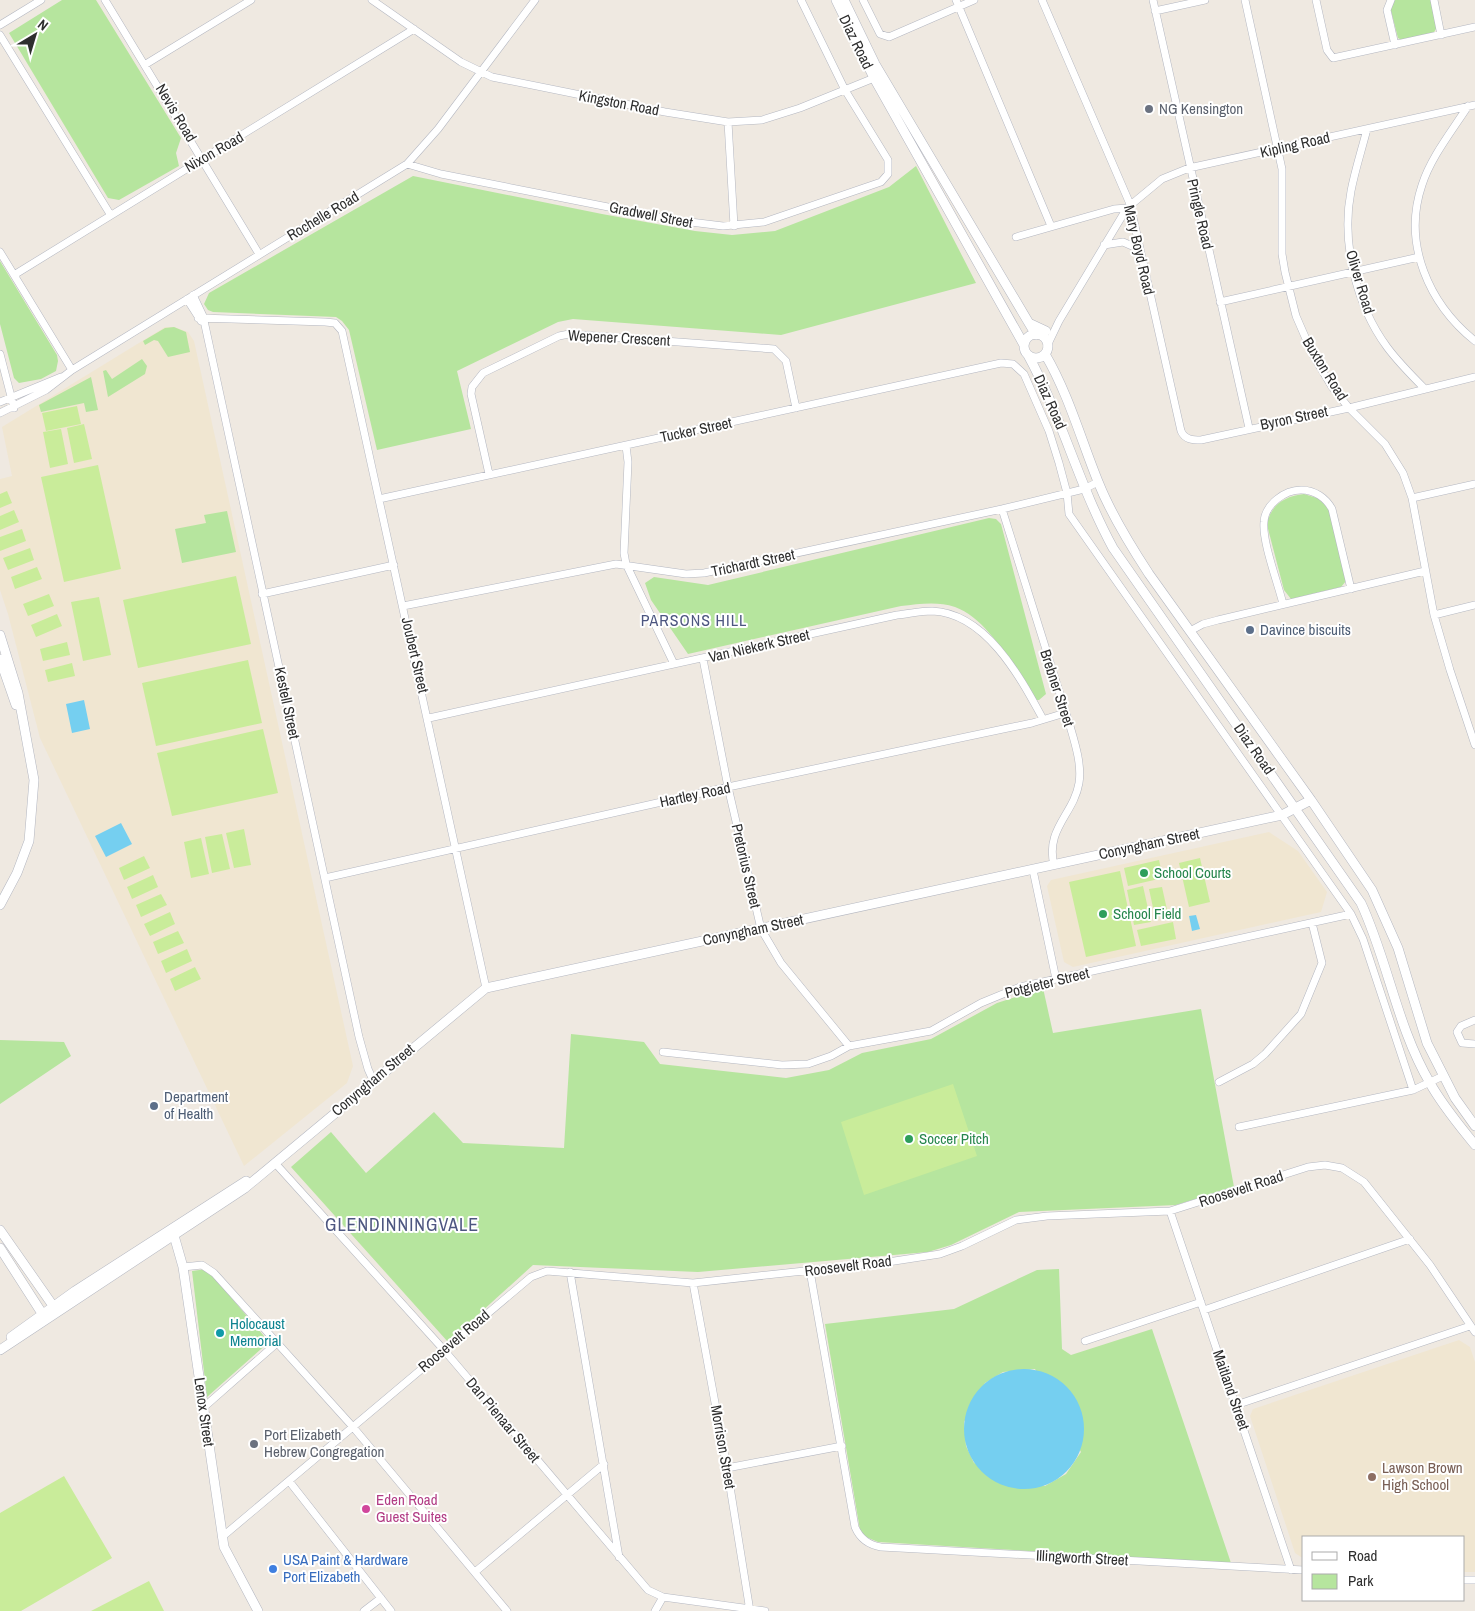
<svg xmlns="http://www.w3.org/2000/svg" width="1475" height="1611" viewBox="0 0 1475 1611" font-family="'Archivo Narrow',sans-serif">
  <rect width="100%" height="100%" fill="#efe9e1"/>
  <path fill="#f0e6d1" d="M165 327H174L188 332 194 341 353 1066 347 1083 244 1166 40 738 8 614 0 590V479L12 476 2 427Z
    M1269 832 1298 851 1327 892 1321 912 1073 967 1064 962 1047 886 1051 880Z
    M1459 1340 1470 1347 1475 1362V1572H1464V1537H1304V1559L1295 1553 1250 1416 1253 1409Z"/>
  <path fill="#b6e59e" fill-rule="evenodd" d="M62 0H96L181 138 176 153 179 166 119 200 108 198 9 33Z
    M1394 0H1431L1437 27 1433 34 1404 41 1398 38 1390 7Z
    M916 166 976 283 781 335 573 319 558 322 457 371 471 429 377 450 349 330 342 321 336 317 213 312 208 310 204 304 209 293 413 176 602 214 695 231 732 235 775 231 889 187Z
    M0 261 57 355 58 361 56 371 41 379 19 383 14 378 0 324Z
    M174 327 186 332 190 352 168 357 158 341 154 340 145 345 143 341 165 328Z
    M142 359 147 366 145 374 108 397 103 371 106 370 112 379Z
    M91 377 98 410 86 412 84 403 41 412 39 405Z
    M1304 494 1320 499 1329 509 1346 581 1341 587 1291 599 1284 590 1267 525C1270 505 1285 496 1304 494Z
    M227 511 236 552 182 563 175 529 206 523 204 515Z
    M989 518 996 519 1001 524 1046 694 1039 700H1035C1016 671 989 619 955 607 937 601 919 604 901 606L688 654 651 600 645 583 654 577 708 585Z
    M1043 988 1053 1033 1201 1009 1234 1187 1176 1205 1019 1212 951 1245 928 1252 698 1272 533 1265 448 1342 291 1167 331 1132 366 1173 434 1112 463 1143 564 1148 571 1034 644 1042 660 1064 786 1078 829 1070 862 1053 931 1039 997 1003Z
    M0 1040 64 1042 71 1056 0 1104Z
    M207 1269 269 1342 207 1397 192 1271Z
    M1059 1269 1062 1349 1071 1355 1152 1329 1231 1563 878 1542 866 1537 860 1530 825 1324 954 1309 1037 1270ZM1035 1369 1081 1452 1066 1474 1045 1486 974 1463 966 1446 964 1422 985 1383 1003 1372Z"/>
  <path fill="#c9ec9a" d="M77 406 81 424 46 431 42 413Z
    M84 424 92 459 74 463 67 428Z
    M61 429 68 464 50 468 43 432Z
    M98 465 121 569 64 582 41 477Z
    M7 491 12 503 0 508V494Z
    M14 510 19 522 0 530V516Z
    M22 529 26 541 0 551V537Z
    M30 548 34 560 8 570 3 558Z
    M37 567 42 579 15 589 11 577Z
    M236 576 251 644 138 668 123 600Z
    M49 594 54 606 28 616 23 604Z
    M99 597 111 655 83 661 71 602Z
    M57 614 62 626 36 637 31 625Z
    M67 642 70 655 43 661 40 649Z
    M248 660 262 723 156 746 142 683Z
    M72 663 75 676 48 682 45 670Z
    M263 729 278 793 172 816 157 753Z
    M244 829 251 865 234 868 226 833Z
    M222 834 230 869 212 873 205 837Z
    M201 838 209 874 191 878 184 842Z
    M144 856 150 868 124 880 119 868Z
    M1200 858 1210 902 1189 907 1179 863Z
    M1159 860 1163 878 1128 886 1124 868Z
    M1120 871 1136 946 1086 957 1069 882Z
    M153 875 158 887 132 899 127 887Z
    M1143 886 1151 922 1134 925 1127 890Z
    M1162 887 1168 914 1155 917 1149 889Z
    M161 894 167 905 141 917 136 905Z
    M170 912 175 924 150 936 144 924Z
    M1173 922 1176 939 1141 946 1137 930Z
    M178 931 184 943 158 954 153 942Z
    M187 949 192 961 166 973 161 961Z
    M195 967 201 979 175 991 170 979Z
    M953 1084 977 1156 864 1195 841 1122Z
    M64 1476 112 1558 21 1611H0V1513Z
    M149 1581 164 1611H91Z"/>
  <path fill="#75cff0" d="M84 700 90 729 72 733 66 704Z
    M121 823 132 844 106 857 95 836Z
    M1196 915 1200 929 1192 931 1189 916Z
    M964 1429a60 60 0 1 1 120 0a60 60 0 1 1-120 0Z"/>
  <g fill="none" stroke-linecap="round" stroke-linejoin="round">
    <defs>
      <path id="minor" d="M105 0 259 254
        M372 0 461 62 492 77 665 112 728 122 762 120 800 108 879 76
        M863 0 880 34 889 37 974 0
        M956 0 1051 226
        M1042 0 1130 204 1181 431C1185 440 1193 440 1201 440L1349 408 1475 377
        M1153 0 1249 428
        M1245 0 1282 169V254L1285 272 1296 316 1313 355 1332 387 1349 408 1385 444 1403 473 1412 498 1434 615 1450 670 1475 745
        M1316 0 1327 50 1333 58 1475 27
        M1391 0 1387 10 1395 45
        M1434 0 1441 35
        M1155 11 1205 0
        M0 25 41 0
        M0 35 110 214
        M146 64 251 0
        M1468 106C1452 131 1431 157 1422 185 1402 244 1429 304 1475 341
        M728 122 734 226
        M1367 129C1362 149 1355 170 1351 191 1341 242 1356 305 1387 347 1398 362 1412 376 1425 389
        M407 164 441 174 674 220 723 226 764 222 881 182 888 174V160L845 90 801 0
        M1016 237 1114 209 1127 208
        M1104 245 1123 242 1139 249
        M0 252 72 370
        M14 275 414 29
        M193 295 203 316 359 1037 368 1069 373 1080
        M187 299 201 321
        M1220 302 1419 257
        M198 318 325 322 335 323 342 331 486 988
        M1047 346 1059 321 1127 208 1162 179 1189 168 1475 105
        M0 354 14 408
        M0 402 61 377
        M0 413 46 390 72 370 407 164 438 129 535 0
        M626 446 628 462 624 553 626 564 674 664
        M489 474 471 394 472 387 483 373 559 336 569 334 774 349 786 361 796 408
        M1412 498 1475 484
        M379 499 1001 363 1013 364 1024 374 1049 431 1059 463 1067 493 1069 514 1351 914 1363 939 1413 1090
        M1002 509 1070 726C1075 743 1082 765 1079 783 1074 814 1045 829 1054 865
        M262 594 394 565
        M1283 604C1278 583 1262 542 1264 522 1265 504 1285 490 1301 490 1315 490 1326 498 1332 509L1351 589
        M403 606 616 564 686 574 704 573 1002 509 1084 489 1098 482
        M1434 615 1475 605
        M1190 631 1203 624 1218 620 1425 571
        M703 659 728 787 761 929 781 963 849 1046
        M429 718 897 615C908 614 920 611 932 611 986 613 1020 677 1043 719
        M1033 870 1056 979
        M325 878 728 787 1032 723 1065 713
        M1475 1020 1461 1026 1457 1032 1462 1043 1475 1044
        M663 1052 782 1065 808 1064 831 1056 849 1046 931 1031 981 1003 1020 987 1351 914
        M1219 1082 1253 1064 1265 1054 1301 1014 1322 963 1312 923
        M1239 1127 1413 1090 1443 1076
        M275 1163 444 1350 648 1590 663 1597 765 1611
        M1170 1211 1291 1570
        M183 1267 202 1265 214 1273 353 1427 507 1611
        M810 1271 855 1527C860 1539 869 1545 881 1547L1304 1570
        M570 1272 619 1557
        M693 1283 727 1468 750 1611
        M1204 1310 1410 1239
        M1085 1341 1201 1302
        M1236 1405 1470 1326
        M203 1408 277 1343
        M727 1468 842 1446
        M289 1481 391 1611
        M222 1537 531 1277 547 1271 693 1283 888 1262 940 1254 962 1246 1016 1220 1047 1216 1170 1211 1308 1167 1325 1165 1342 1168 1364 1182 1430 1265 1475 1332
        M475 1572 604 1464
        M1464 1580H1475
        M364 1611 381 1598
        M655 1611 663 1597"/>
      <path id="tertiary" d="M836 0 874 78 1024 345
        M844 0 875 64 1036 335
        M1031 324 1046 331
        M1024 346a12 12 0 1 1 24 0a12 12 0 1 1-24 0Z
        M1045 354C1069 395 1081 440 1099 484 1112 516 1130 545 1149 574L1311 800 1372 890 1398 948 1427 1043 1455 1098 1475 1126
        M1028 355C1062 417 1079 486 1113 548L1361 903C1388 961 1397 1027 1430 1083 1442 1105 1459 1125 1475 1145
        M0 635 18 693 34 780 29 841 17 873 0 905
        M0 659 16 705
        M0 1230 56 1310
        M170 1230 175 1239 183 1267 224 1547 258 1611
        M0 1248 45 1318
        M11 1337 75 1291 246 1181
        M0 1350 245 1188 486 988 1282 815 1311 800"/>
    </defs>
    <use href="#minor" stroke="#b4b7c1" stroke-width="8"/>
    <use href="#tertiary" stroke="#b4b7c1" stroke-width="10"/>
    <use href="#minor" stroke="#fff" stroke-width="7"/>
    <use href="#tertiary" stroke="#fff" stroke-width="9"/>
  </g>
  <g fill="#6b7280" stroke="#fff" stroke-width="2">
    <circle cx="1149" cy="109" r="5"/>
    <circle cx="254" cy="1444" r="5"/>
  </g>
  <g fill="#5c6f8a" stroke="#fff" stroke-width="2">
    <circle cx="1250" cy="630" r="5"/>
    <circle cx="154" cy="1106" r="5"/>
  </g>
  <g fill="#2e9e5b" stroke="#fff" stroke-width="2">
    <circle cx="1144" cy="873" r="5"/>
    <circle cx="1103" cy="914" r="5"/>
    <circle cx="909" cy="1139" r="5"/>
  </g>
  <circle fill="#0f9aa8" stroke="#fff" stroke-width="2" cx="220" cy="1333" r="5"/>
  <circle fill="#8d6e63" stroke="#fff" stroke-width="2" cx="1372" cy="1477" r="5"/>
  <circle fill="#d1479c" stroke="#fff" stroke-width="2" cx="366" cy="1509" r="5"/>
  <circle fill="#3f7fe0" stroke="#fff" stroke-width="2" cx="273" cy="1569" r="5"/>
  <g text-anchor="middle" stroke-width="4" stroke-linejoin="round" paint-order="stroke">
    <g font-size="15" fill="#2e2e2e" stroke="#fff">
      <text transform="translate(856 42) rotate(64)" y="5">Diaz Road</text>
      <text transform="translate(619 103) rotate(11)" y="5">Kingston Road</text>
      <text transform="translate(176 113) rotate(59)" y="5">Nevis Road</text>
      <text transform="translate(1295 145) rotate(-13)" y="5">Kipling Road</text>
      <text transform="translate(214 152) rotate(-30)" y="5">Nixon Road</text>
      <text transform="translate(1200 214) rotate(77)" y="5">Pringle Road</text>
      <text transform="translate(651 215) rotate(11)" y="5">Gradwell Street</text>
      <text transform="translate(323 216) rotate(-31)" y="5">Rochelle Road</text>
      <text transform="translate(1139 250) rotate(77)" y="5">Mary Boyd Road</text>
      <text transform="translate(1360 282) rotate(73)" y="5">Oliver Road</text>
      <text transform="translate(619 338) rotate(3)" y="5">Wepener Crescent</text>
      <text transform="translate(1325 369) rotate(58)" y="5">Buxton Road</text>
      <text transform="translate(1050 402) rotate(66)" y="5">Diaz Road</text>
      <text transform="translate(1294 418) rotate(-12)" y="5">Byron Street</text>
      <text transform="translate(696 430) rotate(-12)" y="5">Tucker Street</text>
      <text transform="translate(753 563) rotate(-12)" y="5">Trichardt Street</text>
      <text transform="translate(759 646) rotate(-13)" y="5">Van Niekerk Street</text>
      <text transform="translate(415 655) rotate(77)" y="5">Joubert Street</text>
      <text transform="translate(1057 688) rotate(72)" y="5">Brebner Street</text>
      <text transform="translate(287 703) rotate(78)" y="5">Kestell Street</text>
      <text transform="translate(1254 749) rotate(55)" y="5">Diaz Road</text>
      <text transform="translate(695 795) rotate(-12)" y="5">Hartley Road</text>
      <text transform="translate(1149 844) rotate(-12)" y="5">Conyngham Street</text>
      <text transform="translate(746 866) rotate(77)" y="5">Pretorius Street</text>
      <text transform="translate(753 930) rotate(-12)" y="5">Conyngham Street</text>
      <text transform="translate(1047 983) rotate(-14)" y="5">Potgieter Street</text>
      <text transform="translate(373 1080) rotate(-40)" y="5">Conyngham Street</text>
      <text transform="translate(1241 1189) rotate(-18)" y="5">Roosevelt Road</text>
      <text transform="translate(848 1266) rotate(-7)" y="5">Roosevelt Road</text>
      <text transform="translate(454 1341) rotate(-40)" y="5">Roosevelt Road</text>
      <text transform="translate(1231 1390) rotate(71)" y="5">Maitland Street</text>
      <text transform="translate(204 1412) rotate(82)" y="5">Lenox Street</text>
      <text transform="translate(503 1420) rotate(50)" y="5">Dan Pienaar Street</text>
      <text transform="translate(723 1447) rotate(80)" y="5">Morrison Street</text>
      <text transform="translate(1082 1558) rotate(3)" y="5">Illingworth Street</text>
    </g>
    <g font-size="15" fill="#5b616d" stroke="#fff" text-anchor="start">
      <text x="1159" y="114">NG Kensington</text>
      <text x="264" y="1440">Port Elizabeth<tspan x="264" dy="17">Hebrew Congregation</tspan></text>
    </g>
    <g font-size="15" fill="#4e5e75" stroke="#fff" text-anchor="start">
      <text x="1260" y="635">Davince biscuits</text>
      <text x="164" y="1102">Department<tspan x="164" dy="17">of Health</tspan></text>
    </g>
    <g font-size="15" fill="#27864d" stroke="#fff" text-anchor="start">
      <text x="1154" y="878">School Courts</text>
      <text x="1113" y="919">School Field</text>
      <text x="919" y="1144">Soccer Pitch</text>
    </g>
    <g font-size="15" fill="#0d838f" stroke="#fff" text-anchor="start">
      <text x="230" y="1329">Holocaust<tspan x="230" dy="17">Memorial</tspan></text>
    </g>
    <g font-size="15" fill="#785e54" stroke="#fff" text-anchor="start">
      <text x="1382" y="1473">Lawson Brown<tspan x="1382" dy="17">High School</tspan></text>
    </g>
    <g font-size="15" fill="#b23c85" stroke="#fff" text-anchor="start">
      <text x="376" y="1505">Eden Road<tspan x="376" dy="17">Guest Suites</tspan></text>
    </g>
    <g font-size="15" fill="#366cbe" stroke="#fff" text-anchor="start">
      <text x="283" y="1565">USA Paint &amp; Hardware<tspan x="283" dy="17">Port Elizabeth</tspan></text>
    </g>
    <g font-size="16" letter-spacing="1" fill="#4d5680" stroke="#fff">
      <text x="694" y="626">PARSONS HILL</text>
    </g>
    <g font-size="18" letter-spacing="1" fill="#4d5680" stroke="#fff">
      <text x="402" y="1231">GLENDINNINGVALE</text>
    </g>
  </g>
  <rect x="1302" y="1536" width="162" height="65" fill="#ffffff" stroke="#ababab"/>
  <rect x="1312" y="1552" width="25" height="8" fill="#ffffff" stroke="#ababab"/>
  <text x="1348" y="1561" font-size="15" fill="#2e2e2e">Road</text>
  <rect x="1312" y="1574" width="25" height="15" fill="#b6e59e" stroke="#ababab"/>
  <text x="1348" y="1586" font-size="15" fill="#2e2e2e">Park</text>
  <g transform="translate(35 35) rotate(38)" stroke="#ffffff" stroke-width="4" paint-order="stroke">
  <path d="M0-4L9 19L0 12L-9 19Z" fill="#2e2e2e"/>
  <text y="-8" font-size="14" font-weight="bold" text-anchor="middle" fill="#2e2e2e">N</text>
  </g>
</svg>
